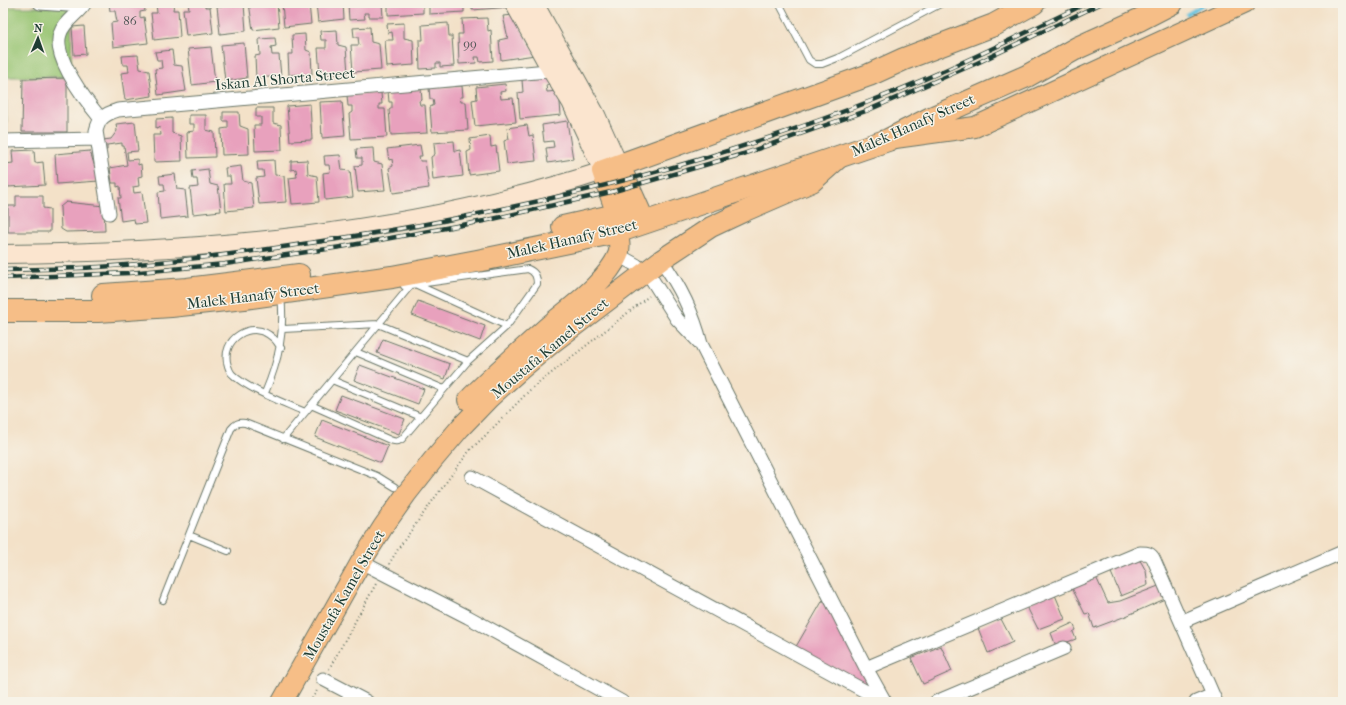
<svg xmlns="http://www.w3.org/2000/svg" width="1346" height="705" viewBox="0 0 1346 705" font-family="'IM FELL French Canon',serif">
  <rect width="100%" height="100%" fill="#f7f3e8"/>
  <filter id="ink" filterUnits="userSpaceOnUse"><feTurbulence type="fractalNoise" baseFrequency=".025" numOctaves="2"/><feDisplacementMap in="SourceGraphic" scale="8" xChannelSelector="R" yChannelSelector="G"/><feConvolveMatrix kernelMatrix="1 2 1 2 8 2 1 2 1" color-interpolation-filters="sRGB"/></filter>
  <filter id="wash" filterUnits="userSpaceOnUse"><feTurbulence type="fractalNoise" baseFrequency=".012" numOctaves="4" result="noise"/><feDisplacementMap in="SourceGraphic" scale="16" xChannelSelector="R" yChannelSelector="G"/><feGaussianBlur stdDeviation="0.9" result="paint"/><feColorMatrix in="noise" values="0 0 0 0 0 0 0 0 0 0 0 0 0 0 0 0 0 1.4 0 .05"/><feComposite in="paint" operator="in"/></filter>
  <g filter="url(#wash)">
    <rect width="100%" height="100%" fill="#f3e1c8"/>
    <path fill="#99c573" stroke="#5c8154" d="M3 7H72L71 77H3Z
      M3 78H6L7 133H3Z"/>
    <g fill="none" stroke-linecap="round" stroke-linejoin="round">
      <path stroke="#5ec0dd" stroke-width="3.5" d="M1187 14 1206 3"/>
    </g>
    <g id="blocks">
      <path fill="#e8a1bd" d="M109 3H144L145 11 140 12V18L144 17 148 43 113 47 111 23 117 22 115 11H110Z
        M156 3H174L173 10H178L180 37 154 40 151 13H157Z
        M188 3H205V7H210L213 33 186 36 183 9H189Z
        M222 3 244 4 246 31 220 34 217 6H222Z
        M249 3H277L279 27 253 30Z
        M282 3H309L311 24 284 27Z
        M316 3H343L344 19 318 22Z
        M348 3H382L383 17H369V13H364L365 19 349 20Z
        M388 3H423V13L388 15Z
        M429 3H464V12L429 14Z
        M472 3H510L512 7 472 10Z
        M515 15 535 55 501 60 499 40 508 38 503 16Z
        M487 18 488 31 491 30 493 61 480 62 479 57H475L476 63 459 64 458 34H463L462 19Z
        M404 23V38L413 40 414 65 387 67 385 40H393L392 32 388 33 387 24Z
        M448 23 449 36H452L454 66 440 67V63H436V68L420 69 419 40H423L422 25Z
        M84 26 86 54 74 55 72 27Z
        M370 27 371 42 379 44 381 70 353 72 351 45H359L358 37H354L353 28Z
        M337 30 338 45 346 47 348 73 320 75 318 48H326V40H321L320 31Z
        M305 34 306 50 311 52 312 74 289 75 288 54H293L292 35Z
        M275 38 276 46 271 47 272 55H279L281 76 256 78 255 56 260 55 259 39Z
        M244 43 247 78 225 81 221 45Z
        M211 47 215 82 192 85 188 49Z
        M172 50 174 65 182 66 186 91 158 95 155 69 162 68 161 60H157L155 52Z
        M138 55 140 69 149 71 152 96 125 100 121 73 129 72 128 65H123L122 56Z
        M551 77 552 84 546 85 547 92 559 91 561 115 520 119 518 93 523 92 522 80Z
        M67 78V132H22L23 79Z
        M505 84 506 91 500 92 501 99 513 98 516 122 475 126 472 100 477 99 476 87Z
        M462 86 463 97H460L461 102H466L468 130 432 132 430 107 434 105 433 99H430L429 88Z
        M421 89 422 100 419 101 420 105H425L427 133 391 135 389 110 392 108V102H389L388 91Z
        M381 93 382 104H379V109H385L387 137 351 139 349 114 352 112V106H348L347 95Z
        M342 101 345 136 322 138 320 102Z
        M310 104 312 140 290 141 287 106Z
        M256 108H273V123L281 125 282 150 255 151 254 125H261V117H256Z
        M223 112H239L240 126 248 129 249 154 222 155 221 129 228 128V121H223Z
        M189 115H206V130L214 132 215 157 188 158 187 132 194 131V124H189Z
        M172 118V133L181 136 182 161 154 162 153 135H161L160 127 156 128V119Z
        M567 121 573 159 548 163 546 148 554 147 553 141 544 142 542 125Z
        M135 122 138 151 127 152 128 160 138 159V165L141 164 142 176 138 177 139 186 133 187 134 193 142 192 146 223 135 224 134 219 121 221 118 198H121L120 186 117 187V183H112L110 168 127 165 124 146H122V143L107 145V150H104L103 140 111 139 117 131 116 124Z
        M527 125 529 136 533 135 536 161 507 164 504 141 509 139 507 128Z
        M490 136 491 147 496 146 499 171 469 175 467 152 471 150 470 139Z
        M454 141 455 151 460 150 463 176 433 180 431 157 435 154 434 143Z
        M420 145 422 156H419L420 161H425L429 188 393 193 389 168 393 166 392 159 389 160 387 149Z
        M373 148 374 162 382 164 385 190 358 192 355 166 362 165V158H357L356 149Z
        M34 150 35 163 43 162 45 185 8 187 6 164 13 163 12 151Z
        M90 151 99 181 57 184 55 154Z
        M340 155 342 170 350 171 353 197 325 200 323 173 330 172 329 165H325L324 156Z
        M274 160 275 175 284 176 286 202 259 204 256 178 264 177 263 170H258L257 161Z
        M307 160 308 174 317 176 319 202 292 204 289 178 297 177 296 169 291 170V161Z
        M241 166 243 181 251 183 254 208 226 211 224 184H231L230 176H226L225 168Z
        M208 169 210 184 218 186 221 211 193 214 190 188 198 187 197 179H193L192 171Z
        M175 174 177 189 185 190 188 216 160 219 158 192 165 191 164 184H160L159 176Z
        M16 196H43V208L50 209V232H8V206H16Z
        M66 202 104 206 105 231 66 232 61 229 60 207Z
        M418 301 485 326 480 341 412 315Z
        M383 339 450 364 445 379 377 353Z
        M360 365 424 389 418 404 354 380Z
        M341 395 405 419 399 434 335 410Z
        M322 420 388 446 381 463 315 437Z
        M1135 557 1141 562 1146 571 1148 585 1121 596 1109 568Z
        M1096 577 1108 603 1120 601 1161 585 1167 598 1126 616 1094 628 1089 613 1085 614 1071 586Z
        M1053 590 1065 619 1038 629 1026 605Z
        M823 600 841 628 868 679V686L794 650Z
        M1000 617 1013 642 988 653 978 628Z
        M1073 623 1076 630 1073 632 1076 639 1056 646 1051 633Z
        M941 646 952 671 923 684 911 658Z"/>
    </g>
  </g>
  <g filter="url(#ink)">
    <use href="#blocks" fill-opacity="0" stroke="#697668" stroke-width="1"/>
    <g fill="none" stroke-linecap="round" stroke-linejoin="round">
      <defs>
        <path id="lane" d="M779 3 809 60 815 64H822L840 57 942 3
          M415 284 507 326
          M283 329 378 324 468 361
          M281 348C278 344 276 340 273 338 253 318 219 339 228 366 229 369 230 372 232 374 247 389 285 403 305 412
          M356 352 444 389
          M332 380 421 417
          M265 393C279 360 285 332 281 296
          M311 405 390 440C395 442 398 442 402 439L468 361 507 326 537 284C537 276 535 272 528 269L404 286
          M283 439 411 285
          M189 535 228 551
          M163 600 231 429C235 424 238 422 245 423L377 476 395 487"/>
        <path id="street" d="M40 3 83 6
          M85 3C78 14 64 21 60 34 52 57 87 102 101 119
          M3 141 97 139
          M109 213 96 131C99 118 105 114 118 110L559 70
          M618 255 636 265 651 278 677 319 701 344
          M661 260C680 286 693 312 701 344L866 668 885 702
          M472 477 885 702
          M361 562 468 617 622 702
          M1181 622 1343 552
          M866 668 1140 553C1147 553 1151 553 1154 560L1216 702
          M323 679 367 702
          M936 702 1064 648
          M1196 702 1213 695"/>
        <path id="secondary" d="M534 3 596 115 619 166
          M3 254C203 252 412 234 603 171L571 102 551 70 514 3"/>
        <path id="primary" d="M895 138 975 127 1245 3
          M468 400C493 375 519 352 546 328 568 309 607 282 618 255 621 247 619 240 617 232
          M282 702 361 562 383 527 407 493 433 460 460 428 489 398 520 370 552 343 661 260 711 227 745 211 812 182 840 157"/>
        <path id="highway" d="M619 166 644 222
          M563 227 638 210
          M617 228 618 215 603 171 869 75 904 59 994 25 1034 3
          M103 295 187 289 299 275
          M3 311H98L171 306 244 298 392 277 477 261 617 232 888 140 931 118 1027 76 1077 48 1139 20 1172 3"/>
      </defs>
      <use href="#lane" stroke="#697668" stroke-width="8"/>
      <use href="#street" stroke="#697668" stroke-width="15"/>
      <use href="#secondary" stroke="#697668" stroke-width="20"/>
      <use href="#primary" stroke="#697668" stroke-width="22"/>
      <use href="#highway" stroke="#697668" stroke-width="24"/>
      <path stroke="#697668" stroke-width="2" stroke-dasharray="1 3" stroke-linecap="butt" d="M389 564 400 546 447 481 470 450 487 434 530 390 649 296
        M329 669 377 582
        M310 702 318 689"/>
      <use href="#lane" stroke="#fff" stroke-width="6"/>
      <use href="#street" stroke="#fff" stroke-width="13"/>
      <use href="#secondary" stroke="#fbe5cf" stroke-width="18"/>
      <use href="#primary" stroke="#f6be87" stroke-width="20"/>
      <use href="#highway" stroke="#f6be87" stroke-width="22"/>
      <defs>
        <path id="rail" d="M3 270C35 269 67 269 99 267 176 262 253 252 329 240 516 212 700 168 876 99 948 71 1017 37 1087 3
          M3 278 129 273 225 264 341 247 484 221 611 192 743 154 866 111 977 63 1102 3"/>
      </defs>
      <use href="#rail" stroke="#1f3d34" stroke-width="4.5"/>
      <use href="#rail" stroke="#f7f3e8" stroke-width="3" stroke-dasharray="9" stroke-linecap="butt"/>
    </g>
  </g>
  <g text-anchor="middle" stroke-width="3" stroke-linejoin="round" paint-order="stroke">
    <g font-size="13" fill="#515656">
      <text x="130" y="25">86</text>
      <text x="470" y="48">99</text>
    </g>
    <g font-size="15" fill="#1f3d34" stroke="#f7f3e8">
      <text transform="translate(285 79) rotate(-5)" y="5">Iskan Al Shorta Street</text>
      <text transform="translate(913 125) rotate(-24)" y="5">Malek Hanafy Street</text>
      <text transform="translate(572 239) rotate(-13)" y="5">Malek Hanafy Street</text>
      <text transform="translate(253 296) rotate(-7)" y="5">Malek Hanafy Street</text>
      <text transform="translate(550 348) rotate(-40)" y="5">Moustafa Kamel Street</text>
      <text transform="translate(344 595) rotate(-60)" y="5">Moustafa Kamel Street</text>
    </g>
  </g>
  <rect width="1346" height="705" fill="none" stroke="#f7f3e8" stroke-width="16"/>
  <g transform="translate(38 38) rotate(2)" stroke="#f7f3e8" stroke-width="3" paint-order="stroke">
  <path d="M0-3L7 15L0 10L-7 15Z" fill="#1f3d34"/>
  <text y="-6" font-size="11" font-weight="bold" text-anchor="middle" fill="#1f3d34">N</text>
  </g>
</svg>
